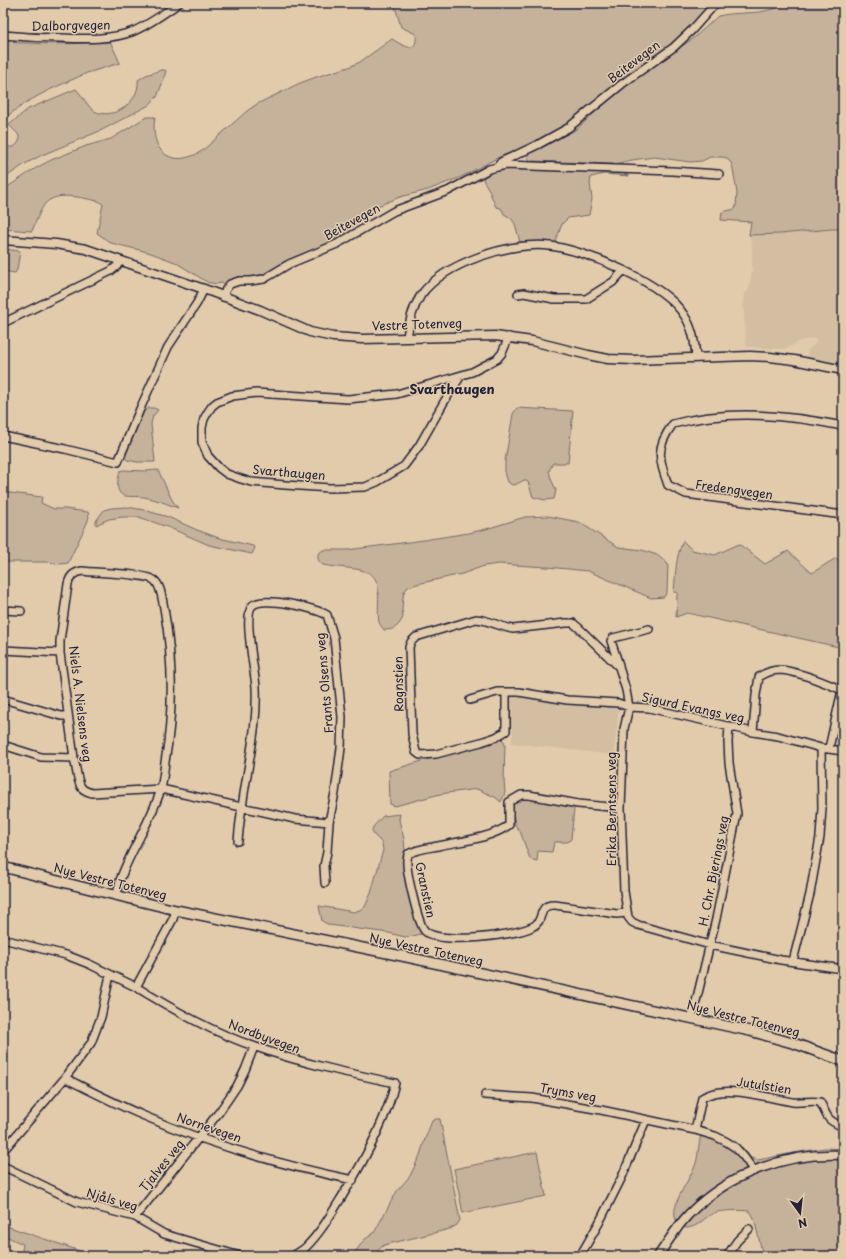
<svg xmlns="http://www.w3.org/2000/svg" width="846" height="1259" viewBox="0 0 846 1259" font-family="'Playpen Sans',sans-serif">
  <rect width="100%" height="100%" fill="#e2cbab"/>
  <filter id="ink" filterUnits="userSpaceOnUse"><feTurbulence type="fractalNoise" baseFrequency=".025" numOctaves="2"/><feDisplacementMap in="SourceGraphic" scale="8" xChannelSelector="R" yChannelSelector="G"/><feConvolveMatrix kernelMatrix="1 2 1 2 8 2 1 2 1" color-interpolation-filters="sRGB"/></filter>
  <g filter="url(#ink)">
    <path fill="#d3bea2" d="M831 229H843V364L807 357 808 350 817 342 814 338 800 341 786 349 759 348 746 346 743 299 744 295 749 289 752 270V245L749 235 780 234Z
      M510 696 619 706 614 755 511 743 513 734 508 717Z"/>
    <path fill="#c6b29b" stroke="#746a6b" d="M394 3H712L681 37 563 127 527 147 501 156 461 177 428 190 400 197 370 209 358 222 343 234 335 238 336 241 317 250 297 257 266 274 230 280 223 284 222 283 216 284 207 282 175 262 148 252 111 243 97 233 103 204 98 201C82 198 55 190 44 205 39 212 36 222 32 231L3 229V190L36 168 51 160 86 146 111 139 143 119 147 117H155C149 151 171 170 202 151L247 111 257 104 300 83 319 76 349 67 360 62 392 39C402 45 418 56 416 34L401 27Z
      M780 3H843V229H831L780 234 749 235 751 222 721 220 722 212 735 209 736 206 737 193 733 169 731 163 727 158 722 157H710L702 161 690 162 654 157 632 160 615 164 532 161 528 159V155L577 129 600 108 629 84 695 37 718 16 729 14 760 12 777 8Z
      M110 41 120 63 87 73 47 91 27 102 3 119V42C38 44 75 45 110 41Z
      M161 70H165L166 71 162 84 157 97 149 105 102 130 42 155 25 164 3 179V149L9 147H14L18 143 20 139 18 134 9 125 28 109 76 89C81 94 89 108 94 111 114 121 140 102 138 80L146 75Z
      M510 169C537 169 565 170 592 171 603 172 619 170 629 176L604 174 591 177 590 183 592 199 589 215 568 218 562 224 555 243 520 242 515 224 511 218 504 214 501 208 496 207 488 188 483 180 484 177 493 172Z
      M3 249 20 251 17 270 15 273 3 271Z
      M149 408H154L158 410 153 416 151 424 155 462H137L127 460 125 456 144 411Z
      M517 408 573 411 568 463H553L549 471 551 479 556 490 554 499 545 500 533 497 528 482 524 480 517 484 512 485 508 482 505 472V461L513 414Z
      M123 470 146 471 158 470 172 500 178 508C167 504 156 499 144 497 138 496 131 497 125 496 114 493 118 479 120 471Z
      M3 492 42 497 41 503 54 509H65L88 512 89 517 87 523 68 563 60 564 47 562H3Z
      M127 507 144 510 168 517 197 530 219 538 253 546 255 548 252 554 209 545 170 528 139 517H122L109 519 96 525V521L104 510 111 508Z
      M548 516 579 522 618 547 642 550 657 555 668 564 667 592 664 597 651 598 588 571 547 567 499 564 484 566 462 574 417 584 408 587 404 592 403 597 402 610 403 617C399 626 395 630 384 630 382 627 380 625 379 622 376 608 384 580 369 573 358 567 336 568 323 565 319 562 317 559 318 554L323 550H347L417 541 469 533 486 529 525 517Z
      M683 541 692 550 715 555 739 544 765 564 788 551 812 573 836 558 843 565V648L687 613 676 617 677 595 678 593 674 592C676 572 675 559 683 541Z
      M501 737 505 743 504 781 505 793 501 802 495 797 477 789 440 794 395 806 390 804 389 771 425 760 486 744Z
      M524 797 570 804 574 809 571 839 568 842H554L552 852 538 851 537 861 530 859 520 831 515 825 512 806 515 800Z
      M400 814 399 820 404 839 406 863 418 909 429 932 413 936 405 937 389 933 329 925 322 921 319 906 354 912 362 909 365 907 371 893 383 850 382 843 374 835 372 831 373 827 383 816Z
      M436 1119H440L460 1220 457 1225 450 1229 384 1245 372 1256H352L364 1240 374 1233 397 1191 410 1176 420 1155 425 1139 432 1121Z
      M709 1130 727 1138 736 1145 743 1148 751 1158 758 1160 793 1153 825 1148 843 1149V1256H763L754 1218 750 1211C741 1210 722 1210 714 1213 704 1217 699 1227 687 1228 684 1228 682 1226 679 1224 664 1210 692 1178 696 1163 699 1153 698 1142 702 1133Z
      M537 1152 546 1196 463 1213 454 1169Z
      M3 1225 95 1256H21L23 1244 3 1235Z"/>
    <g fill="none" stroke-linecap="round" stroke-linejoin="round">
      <defs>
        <path id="minor" d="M3 35C22 37 42 38 61 38 86 39 111 40 134 31 150 24 165 13 179 3
          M497 167 501 162 539 144 568 128 622 84 674 47 692 30 716 3
          M518 294 524 293 554 299H586L613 282 623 271
          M223 297 226 289 230 284 239 281H250L264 279 289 264 337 244 394 211 448 191 489 169 497 167 506 165 532 166 672 171 719 174
          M3 323 111 271 117 266 120 261
          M407 338C409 322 412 309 421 295 444 263 511 241 550 246 586 250 664 283 684 315 693 328 695 343 696 358
          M460 377 444 402 419 446 404 466 377 482 365 487 330 488 285 485 251 482 241 479 227 474 219 468 208 456 202 442V428L204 419 208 412 212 406 217 402 232 396 256 393 348 399 397 394 472 372 497 359 502 353 509 337
          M843 426C787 415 729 409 673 424 655 448 659 459 668 485L686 494 843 515
          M3 436 65 449 118 462 140 409 168 347 197 303 204 289
          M3 610 21 611
          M3 650 60 653
          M619 665 611 641 613 638 649 629
          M3 699 61 716H68
          M470 700 497 692H506
          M753 732 756 695 759 677C765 673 772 670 780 670 797 671 826 683 842 690L829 748
          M3 745 41 757 74 758
          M843 751 821 748 778 736 753 732 649 708 629 707 618 703 567 700 519 692H506V731L496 737 481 742 436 754 420 755 416 752 412 734 409 647 411 642 416 637 476 619C489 620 500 627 513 629L566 623H573L579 628 619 667 626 690 629 707 624 729 621 808 624 891 628 917 632 922 638 925 710 945 781 960 843 969
          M621 808 578 804 529 795H521L509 802V825C490 839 460 841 438 846 428 848 417 849 408 854 408 856 407 858 407 860 406 871 418 924 425 931 439 945 514 936 532 927 546 921 536 904 555 905L617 914 626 913
          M325 883 324 866 327 852 329 822
          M117 896C118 889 119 882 122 875 133 846 152 819 161 789 163 780 164 771 165 762 174 711 173 659 164 608 162 599 161 585 154 580 144 573 96 573 82 571 73 573 70 576 68 584L60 641V653L74 758C76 766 77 780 81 787 84 791 88 792 92 793L161 789 295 819 329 822 335 793 341 748 342 717 334 638 327 615C316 608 261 595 252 606 243 616 255 672 256 687 258 728 247 767 242 808 240 819 239 830 238 841
          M176 910 173 919 136 987C174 1010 214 1033 256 1047 301 1063 348 1073 395 1083 386 1121 364 1161 343 1195 332 1213 321 1232 306 1247 302 1251 297 1253 293 1256
          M3 939 66 955 89 964 136 987
          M793 961 810 894 820 837 822 808 821 748
          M692 1018 716 919 737 814 729 763 728 742 729 726
          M65 1078C91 1091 116 1104 142 1115 210 1145 281 1165 353 1180
          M485 1095 532 1098 601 1110 695 1130 715 1136 727 1142 736 1148 744 1157 754 1171
          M695 1130 702 1098C725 1083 766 1098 793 1102 802 1103 811 1100 820 1102 829 1118 824 1118 843 1127
          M3 1151 65 1078 91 1043 101 1017 110 975
          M3 1166 77 1202 135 1217 164 1234 240 1256
          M135 1217 220 1111 237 1086 245 1070 254 1047
          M580 1256 599 1223 622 1177 646 1120
          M727 1256 737 1241 749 1229"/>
        <path id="tertiary" d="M3 240 56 244 86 249 204 289 260 310 310 332 333 337 362 339 495 336 532 341 588 355 608 359 633 360 750 356 770 357 794 360 843 370
          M658 1256C668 1242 677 1226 689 1214 728 1174 787 1152 843 1155"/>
        <path id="secondary" d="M3 867 78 886 176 910 402 956 750 1031 796 1044 843 1061"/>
      </defs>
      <use href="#minor" stroke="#22223b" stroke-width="10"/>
      <use href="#tertiary" stroke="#22223b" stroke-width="11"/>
      <use href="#secondary" stroke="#22223b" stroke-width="12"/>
      <use href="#minor" stroke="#e2cbab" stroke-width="7"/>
      <use href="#tertiary" stroke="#e2cbab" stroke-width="8"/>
      <use href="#secondary" stroke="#e2cbab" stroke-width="9"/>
    </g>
  </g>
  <g text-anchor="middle" stroke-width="3" stroke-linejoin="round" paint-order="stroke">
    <g font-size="12" fill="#22223b" stroke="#e2cbab">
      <text transform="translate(71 26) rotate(-1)" y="4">Dalborgvegen</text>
      <text transform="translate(634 62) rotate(-37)" y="4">Beitevegen</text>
      <text transform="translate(352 222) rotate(-29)" y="4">Beitevegen</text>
      <text transform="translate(417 325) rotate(-2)" y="4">Vestre Totenveg</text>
      <text transform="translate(289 473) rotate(5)" y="4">Svarthaugen</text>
      <text transform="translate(734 490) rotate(8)" y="4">Fredengvegen</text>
      <text transform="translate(325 683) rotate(-95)" y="4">Frants Olsens veg</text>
      <text transform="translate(399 684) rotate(-91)" y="4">Rognstien</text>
      <text transform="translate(80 704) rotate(83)" y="4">Niels A. Nielsens veg</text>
      <text transform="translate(693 708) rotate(12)" y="4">Sigurd Evangs veg</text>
      <text transform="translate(612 809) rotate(-90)" y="4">Erika Berntsens veg</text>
      <text transform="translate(714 871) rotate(-79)" y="4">H. Chr. Bjerings veg</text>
      <text transform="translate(110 882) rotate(14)" y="4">Nye Vestre Totenveg</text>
      <text transform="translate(425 890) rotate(78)" y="4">Granstien</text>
      <text transform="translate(426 950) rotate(12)" y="4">Nye Vestre Totenveg</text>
      <text transform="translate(743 1019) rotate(14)" y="4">Nye Vestre Totenveg</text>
      <text transform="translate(264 1037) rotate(20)" y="4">Nordbyvegen</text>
      <text transform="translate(764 1086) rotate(9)" y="4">Jutulstien</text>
      <text transform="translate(568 1093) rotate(10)" y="4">Tryms veg</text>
      <text transform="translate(209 1128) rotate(19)" y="4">Nornevegen</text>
      <text transform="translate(162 1166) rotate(-51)" y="4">Tjalves veg</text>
      <text transform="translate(112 1200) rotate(16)" y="4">Njåls veg</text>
    </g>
    <g font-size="13" font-weight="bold" fill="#22223b" stroke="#e2cbab">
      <text x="452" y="394">Svarthaugen</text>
    </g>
  </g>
  <rect width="846" height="1259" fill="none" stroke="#e2cbab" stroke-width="16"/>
  <rect x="8" y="8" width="830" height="1243" fill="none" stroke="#22223b" stroke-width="1.5" filter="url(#ink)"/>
  <g transform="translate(800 1213) rotate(165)" stroke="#e2cbab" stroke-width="3" paint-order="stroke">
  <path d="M0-3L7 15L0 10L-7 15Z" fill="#22223b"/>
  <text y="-6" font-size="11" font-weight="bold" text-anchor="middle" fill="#22223b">N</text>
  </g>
</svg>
